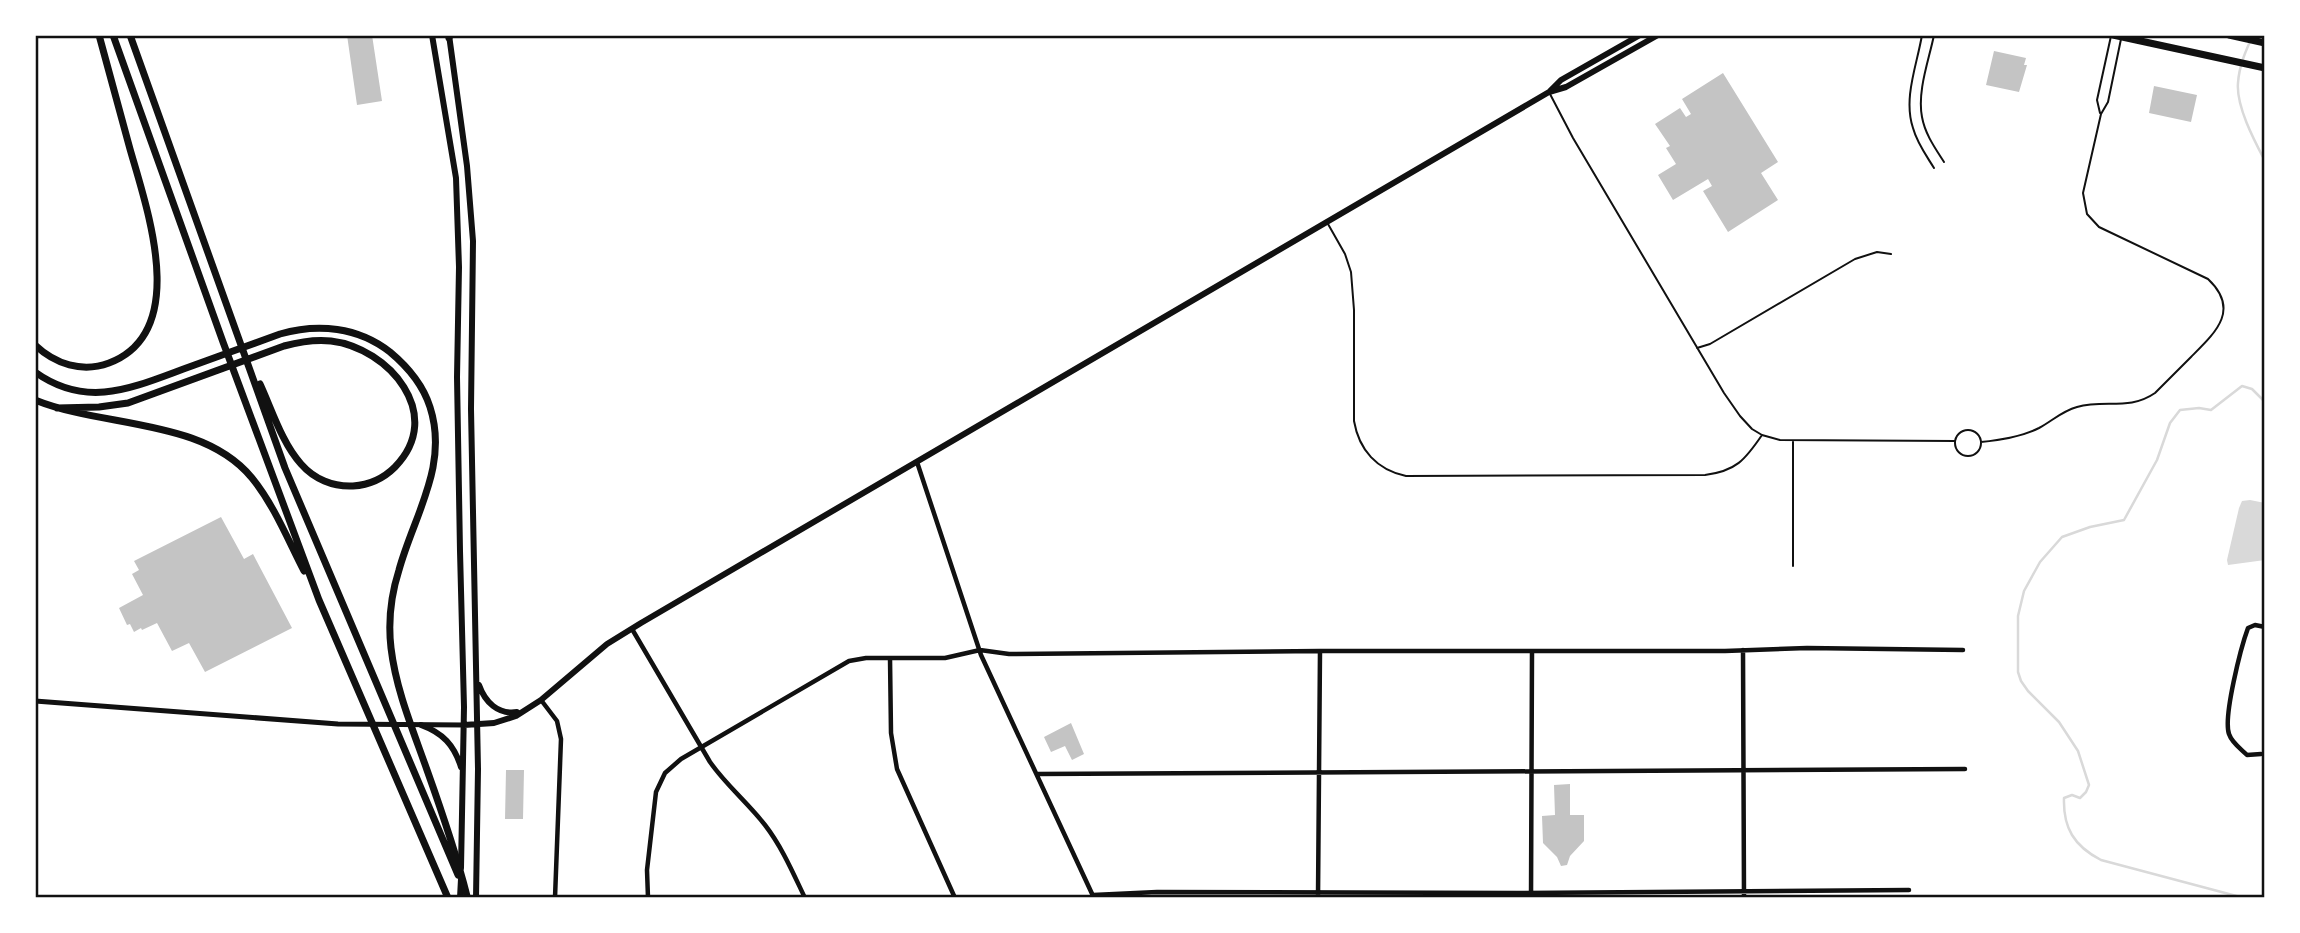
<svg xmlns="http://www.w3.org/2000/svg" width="2300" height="933" viewBox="0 0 2300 933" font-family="Commissioner,sans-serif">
  <rect width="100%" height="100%" fill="#fff"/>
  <path fill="#d9d9d9" d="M2250 500 2265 503V560L2228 565 2227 560 2239 508 2242 501Z"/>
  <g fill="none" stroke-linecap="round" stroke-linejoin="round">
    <path stroke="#d9d9d9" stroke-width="2.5" d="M2253 35C2246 50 2239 66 2238 83 2236 106 2254 140 2265 161
      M2244 898 2101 860C2074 846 2063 828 2064 798L2072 795 2080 798 2086 792 2089 785 2078 751 2059 722 2028 691 2021 681 2018 672V616L2024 591 2040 562 2062 537 2090 527 2124 520 2157 460 2170 423 2180 410 2199 408 2211 410 2242 386 2252 389 2265 402"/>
  </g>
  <path fill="#c4c4c4" d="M347 35H372L382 101 357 105Z
    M1994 51 2026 58 2024 65H2027L2019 92 1986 85Z
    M1723 73 1778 162 1761 173 1778 200 1728 232 1703 191 1712 186 1708 179 1673 200 1658 175 1676 164 1666 148 1670 146 1655 124 1680 108 1686 117 1691 114 1682 99Z
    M2154 86 2197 95 2191 122 2149 113Z
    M221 517 244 559 253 554 292 628 205 672 189 643 172 651 157 623 142 630 141 628 134 632 130 624 127 625 119 608 143 595 132 574 139 570 134 561Z
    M1071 723 1084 754 1072 760 1065 746 1051 752 1044 737Z
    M506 770H524L523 819H505Z
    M1570 784V815H1584V841L1570 856 1567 865 1561 866 1557 857 1543 843 1542 816 1555 815 1554 785Z"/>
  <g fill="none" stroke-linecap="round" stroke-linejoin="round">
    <path stroke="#111" stroke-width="2" d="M1922 35C1917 65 1903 98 1913 128 1917 143 1926 155 1934 168
      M1934 35C1929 60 1917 91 1922 117 1925 134 1935 148 1944 162
      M1550 94 1573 138 1724 393 1740 416 1752 429 1762 435 1780 440 1955 441
      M2100 113 2097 100 2111 36
      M1328 224 1345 254 1351 272 1354 310V421C1359 450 1377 470 1406 476L1705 475C1736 471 1745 460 1762 435
      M1697 348 1710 344 1855 259 1877 252 1891 254
      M1955 443a13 13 0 1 1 26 0a13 13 0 1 1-26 0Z
      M1793 441V566
      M1981 442C2001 440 2021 437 2039 428 2052 421 2062 411 2077 407 2105 399 2129 411 2155 393 2167 381 2179 369 2191 357 2215 333 2241 310 2208 279L2099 227 2087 214 2083 193 2101 114 2108 102 2121 39"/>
    <path stroke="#111" stroke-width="4.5" d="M917 462 981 655 1094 898
      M632 629 710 762C726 785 748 803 765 825 782 847 793 873 805 898
      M1743 650 1744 898
      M890 658 891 733 897 769 955 898
      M541 700 557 721 561 739 555 898
      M2261 754 2247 755C2241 749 2232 743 2229 734 2223 717 2241 647 2248 628L2255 625 2265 627
      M1037 774 1965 769
      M1093 895 1157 892 1517 893 1909 890
      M648 898 647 870 656 792 665 773 681 759 849 661 866 658H945L980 650 1009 654 1320 651H1725L1807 648 1963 650
      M1318 898 1320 651
      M1531 898 1532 651"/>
    <path stroke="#111" stroke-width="5" d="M35 701 338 724 464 725"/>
    <path stroke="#111" stroke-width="6" d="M432 35 456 178 459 267 457 377 460 551 464 707 461 868
      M449 35 467 166 473 241 471 409 478 769 476 898
      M1550 91 1561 80 1640 35
      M479 685C485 702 498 715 517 712
      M421 725C443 733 454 745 461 767
      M464 725 494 723 516 716 541 700 607 644 641 623 1549 92 1566 87 1658 35
      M460 898 461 879"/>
    <path stroke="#111" stroke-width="7" d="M2113 35 2265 68
      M2229 35 2265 43
      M449 38 450 35"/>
    <path stroke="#111" stroke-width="7" d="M113 35 223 342 319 600 448 898
      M130 35 285 468 458 875
      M35 345C55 364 82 373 109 363 191 332 147 209 130 149 120 111 109 73 99 35
      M35 372C88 410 134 387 189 367 219 356 250 345 280 334 318 323 358 327 390 352 408 367 423 385 430 407 449 466 414 515 399 570 391 595 388 622 391 648 396 690 413 730 427 770 442 812 456 853 467 896
      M35 400C104 428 203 418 252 478 274 505 288 540 304 571
      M57 408 99 407 128 403 284 346C299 342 315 339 331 341 389 348 446 415 395 467 384 478 369 485 353 486 333 487 314 479 301 464 282 443 272 410 260 384"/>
  </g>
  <rect width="2300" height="933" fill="none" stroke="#ffffff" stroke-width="74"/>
  <rect x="37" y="37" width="2226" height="859" fill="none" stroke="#111" stroke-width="2.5"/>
</svg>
